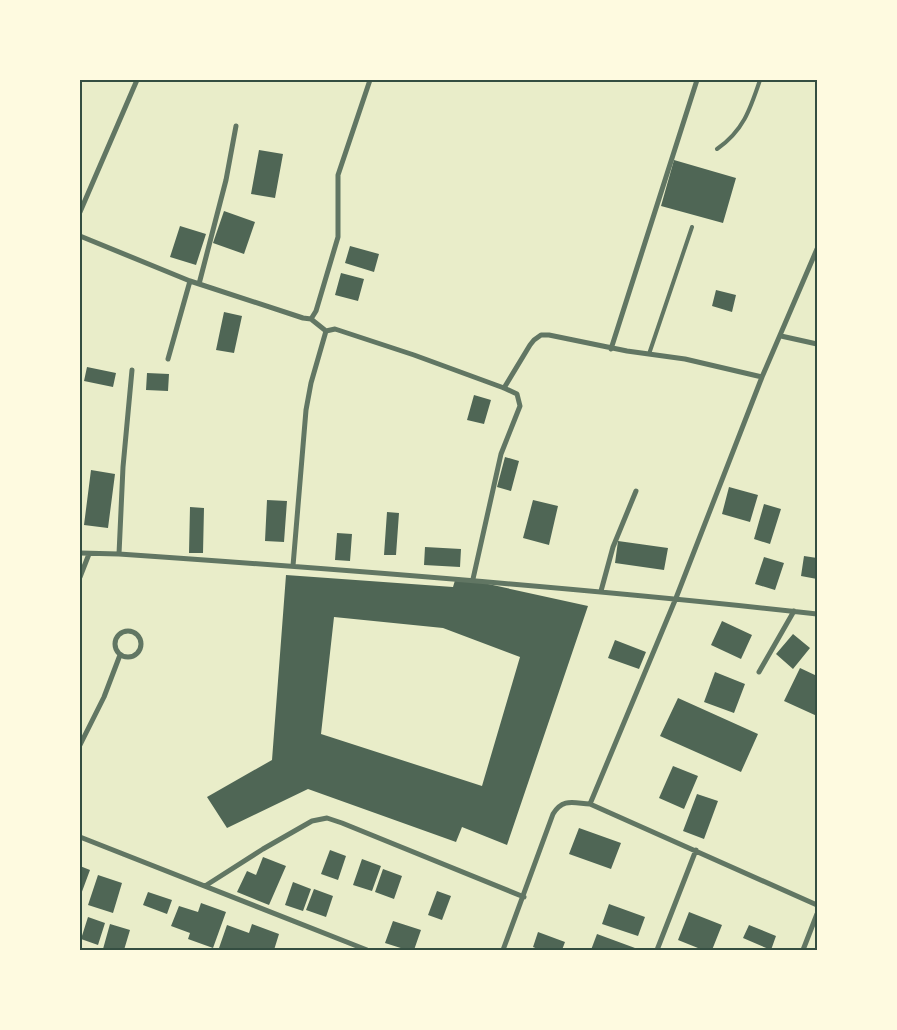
<svg xmlns="http://www.w3.org/2000/svg" width="897" height="1030" viewBox="0 0 897 1030" font-family="'Source Serif 4',serif">
  <rect width="100%" height="100%" fill="#e9edc9"/>
  <path fill="#4f6655" fill-rule="evenodd" d="M259 150 283 154 275 198 251 194Z
    M674 160 736 178 723 223 661 206Z
    M224 211 255 222 244 254 213 243Z
    M180 226 206 234 196 265 170 257Z
    M350 246 379 254 374 272 345 263Z
    M341 273 364 279 358 301 335 295Z
    M716 290 736 295 732 312 712 306Z
    M224 312 242 316 234 353 216 350Z
    M87 367 116 373 113 387 84 381Z
    M147 373 169 374 168 391 146 390Z
    M474 395 491 400 484 424 467 420Z
    M505 457 519 461 511 491 497 487Z
    M91 470 115 474 108 528 84 525Z
    M729 487 758 495 750 522 722 514Z
    M267 500 287 501 284 542 265 541Z
    M533 500 558 506 549 545 523 538Z
    M764 504 781 509 770 544 754 539Z
    M190 507 204 508 203 553H189Z
    M387 512 399 513 396 555H384Z
    M337 533 352 534 350 561 335 560Z
    M618 541 668 548 664 570 615 563Z
    M425 547 461 549 460 567 424 565Z
    M804 556 817 558V579L801 576Z
    M764 557 784 563 775 590 755 584Z
    M286 575 453 587 456 577 588 606 507 845 462 827 456 842 308 789 227 828 207 797 272 760ZM334 617 443 628 520 657 482 786 321 734Z
    M722 621 752 635 741 659 711 645Z
    M793 634 810 648 793 669 776 654Z
    M615 640 646 652 639 669 608 658Z
    M800 668 817 676V716L784 701Z
    M715 672 745 684 734 713 704 702Z
    M678 698 758 734 741 772 660 736Z
    M673 766 698 776 684 809 659 798Z
    M697 794 718 801 704 839 683 831Z
    M579 828 621 843 611 869 569 854Z
    M330 850 346 856 338 880 321 874Z
    M263 857 286 866 269 905 237 892 247 871 256 875Z
    M362 859 381 866 372 891 353 885Z
    M80 866 90 870 80 897Z
    M383 869 402 876 394 899 375 892Z
    M98 875 122 883 113 913 88 905Z
    M293 882 311 889 303 911 285 905Z
    M314 889 333 896 326 917 306 910Z
    M437 891 451 896 442 920 428 915Z
    M148 892 172 900 167 914 143 905Z
    M201 903 226 912 213 948 188 939 190 933 171 926 179 906 198 912Z
    M609 904 645 917 638 936 602 924Z
    M689 912 722 925 712 950H703L678 940Z
    M88 917 105 923 98 945 81 939Z
    M393 921 421 930 414 950H407L385 943Z
    M110 924 130 930 124 950 103 949Z
    M252 924 279 934 274 950H224L219 948 227 925 249 933Z
    M749 925 776 936 771 950 743 938Z
    M538 932 565 942 562 950H540L533 947Z
    M597 934 635 948 634 950H591Z"/>
  <g fill="none" stroke-linecap="round" stroke-linejoin="round">
    <path stroke="#617663" stroke-width="4" d="M717 149C743 131 750 110 760 80
      M649 354 692 227"/>
    <path stroke="#617663" stroke-width="5" d="M80 212 137 80
      M80 236 190 281 303 318 311 319 326 331 335 329 414 355 504 388 517 394 520 406 501 454 473 579
      M199 284 226 180 236 126
      M311 319 316 311 338 237V175L370 80
      M781 336 817 344
      M611 349 697 80
      M168 359 190 281
      M504 388 530 345 534 340 541 335H549L627 351 685 359 762 377
      M80 553 119 554C352 570 585 588 817 614
      M119 554 123 467 132 370
      M293 566 306 410 311 383 326 331
      M80 577 89 554
      M601 591 613 547 636 491
      M115 644a13 13 0 1 1 26 0a13 13 0 1 1-26 0Z
      M759 672 794 611
      M80 745 104 697 120 655
      M590 804 676 598 762 377 817 249
      M80 837 367 950
      M205 886 263 849 312 821 327 818 342 823 524 897
      M503 950 553 814C563 798 573 803 590 804L817 905
      M657 950 696 850
      M803 950 817 914"/>
  </g>
  <rect width="897" height="1030" fill="none" stroke="#fefae0" stroke-width="162"/>
  <rect x="81" y="81" width="735" height="868" fill="none" stroke="#344e41" stroke-width="2"/>
</svg>
